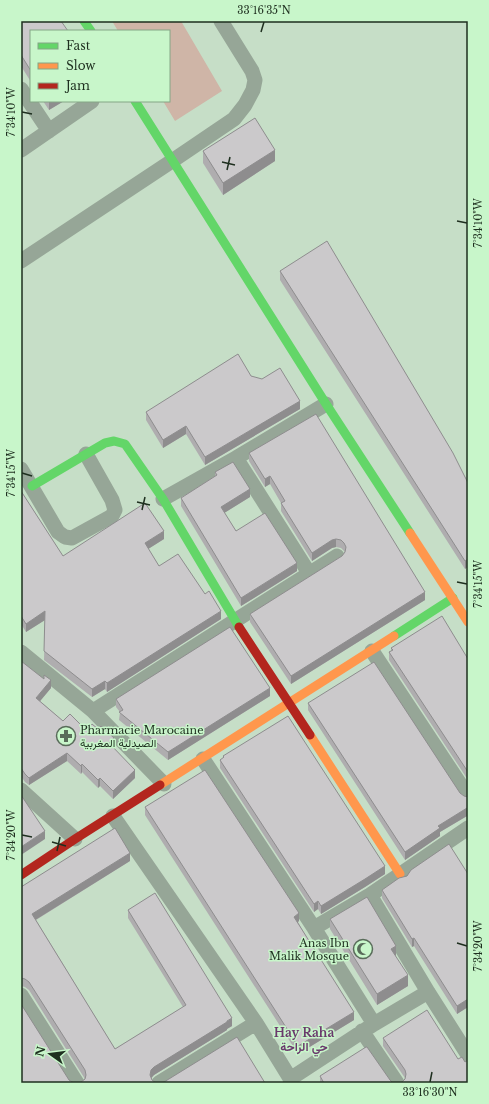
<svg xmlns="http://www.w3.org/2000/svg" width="489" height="1104" viewBox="0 0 489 1104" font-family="'Libre Baskerville',Vazirmatn,serif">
  <rect width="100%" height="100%" fill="#c6dec7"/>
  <path fill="#cfb5a7" d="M112 21H181L222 91 175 121 163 101H169V31H118Z"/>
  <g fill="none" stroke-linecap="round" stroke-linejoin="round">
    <path stroke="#96a697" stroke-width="15" d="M21 89 49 131
      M21 150 92 101
      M21 261 172 161 234 119 245 105 253 90 255 80 252 71 221 21
      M236 458 309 573
      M21 469 58 532 65 537 72 538 112 516 115 510 112 500 86 454
      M163 499 236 458 326 404
      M372 651 468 796
      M21 652 93 711 164 784
      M93 711 337 556
      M203 759 314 928 374 1024
      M21 790 75 839
      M113 816 256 1023 293 1083
      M370 895 428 992 468 1055
      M314 928 370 895 468 828
      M21 995 77 1083
      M362 1031 397 1083
      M290 1079 374 1024 428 992
      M159 1083 256 1023"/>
    <path stroke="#63d668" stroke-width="9" d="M84 21 91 31
      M135 101 326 404 410 533
      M32 486 105 443 114 441 125 444 163 499 239 627
      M394 636 453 598"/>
    <path stroke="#ff974d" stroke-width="9" d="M410 533 468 622
      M310 735 400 874
      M160 785 394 636"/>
    <path stroke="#b3261e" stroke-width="9" d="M239 627 310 735
      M21 875 75 839 160 785"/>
  </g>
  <path fill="#afadaf" d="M21 21 31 31V82L21 66Z
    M43 101H64L49 110Z
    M203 151 275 161 223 195 203 163Z
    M280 271 468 483 465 569 280 280Z
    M251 376 300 409 205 465 186 434 163 448 146 420V412Z
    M249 453 425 600 291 684 250 622V614L342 556 345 552 341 548 336 547 332 548 312 561 281 511V503L270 484 265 487 249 461Z
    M215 472 250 497 224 513 236 531 297 571 241 606 181 506V498L215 476Z
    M21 491 63 556 164 539 148 549 159 566 221 619 107 692 105 689 92 697 44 660 45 620 26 632 21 624Z
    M391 648 468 659V780L389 660V652L391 651Z
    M21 661 51 688 40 701 63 721 86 730 114 746 113 747 135 778 113 799 100 786 98 788 82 772 81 774 67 761 29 785 25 782 21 776Z
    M270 696 168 760 119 720 120 712 116 707V699Z
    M308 703 460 793 464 796 468 797V818L467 816 440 832V836L405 860 308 710Z
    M223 756 385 874 365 887 321 914 318 909 314 912 220 768V760L223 758Z
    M145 807 299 921 298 922 354 1020 298 1054 145 815Z
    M130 861 36 920 115 1049 183 1007 128 918V910L232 1026 227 1029V1030L154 1075 151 1079 155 1083 81 1082 85 1079 29 990 25 987 21 986V887Z
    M468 874V1007L457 1014 414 946 412 947 382 898V890Z
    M330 919 396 957 408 986 377 1005 330 929Z
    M383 1038 468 1083 402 1082 405 1079V1078L383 1046Z
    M320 1076 390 1080 393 1083H320Z"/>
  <path fill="#8e8d8e" d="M49 101H64L49 110Z
    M275 150V161L223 195V183Z
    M300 401V409L205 465V457Z
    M186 426V434L163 448V440Z
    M270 476V484L265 487V479Z
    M250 489V497L221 515V507Z
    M164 531V539L145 551V543Z
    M336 539V547L332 548 312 561V553L332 540Z
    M468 559V567L465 569V561Z
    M297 563V571L241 606V598Z
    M425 592V600L291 684V676Z
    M45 611V620L26 632V624Z
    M221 611V619L107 692V683Z
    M51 680V688L36 706V698Z
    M105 681V689L92 697V689Z
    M270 688V696L168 760V752Z
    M114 738V746L109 751V743Z
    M67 753V761L29 785V778Z
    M82 764V772L81 774V766Z
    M135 770V778L113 799V791Z
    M100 778V786L98 788V780Z
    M467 808V816L440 832V836L405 860V852L438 826Z
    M45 831V839L21 855V847Z
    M130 853V861L32 922V914Z
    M385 866V874L365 887 321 914V906Z
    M318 901V909L314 912V904Z
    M299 913V921L294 925V917Z
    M414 938V946L412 947V939Z
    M396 946V957L391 960V949Z
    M408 975V986L377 1005V994Z
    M468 999V1007L457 1014V1006Z
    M354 1012V1020L298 1054V1046Z
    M232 1018V1026L227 1029V1030L154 1075 151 1078 150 1075 151 1070 154 1067Z"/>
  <path fill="#cbc9cb" stroke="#8e8d8e" d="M21 21H61L68 31H31V71L21 55Z
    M255 118 275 150 223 183 203 151Z
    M327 241 453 453 468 483V559L465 561 280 271Z
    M238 354 251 376 262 379 280 368 300 401 205 457 186 426 163 440 146 412Z
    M316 414 425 592 291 676 250 614 342 556 345 552 346 547 344 543 341 540 336 539 332 540 312 553 281 503 285 501 270 476 265 479 249 453Z
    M233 462 250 489 221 507 236 531 265 513 297 563 241 598 181 498 217 475 215 472Z
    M21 491 63 556 145 503 164 531 145 543 159 566 178 554 205 594 209 591 221 611 107 683 105 681 92 689 44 651 45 611 26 624 21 616Z
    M442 616 468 659V772L389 652 393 650 391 648Z
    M230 627 270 688 168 752 119 712 123 710 116 699Z
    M21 661 44 679V675L51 680 36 698 63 721 70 714 86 730 92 724 98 729 101 726 114 738 109 743 135 770 113 791 100 778 98 780 82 764 81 766 67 753 29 778 25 774 21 768Z
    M374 662 460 793 464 796 468 797V810L467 808 438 826 440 828 405 852 308 703Z
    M288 716 385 866 365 879 321 906 318 901 314 904 220 760 224 757 223 756Z
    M205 770 299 913 294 917 354 1012 298 1046 145 807Z
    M21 795 45 831 21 847Z
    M115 828 130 853 32 914 115 1049 186 1005 128 910 155 893 232 1018 227 1021V1022L154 1067 151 1070 150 1075 152 1080 156 1083H80L81 1082 85 1079 86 1075 85 1070 29 982 25 979 21 978V887Z
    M449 844 468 874V999L457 1006 414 938 412 939 382 890 399 878 407 876 411 870Z
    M367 897 396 946 391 949 408 975 377 994 330 919Z
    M21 1004 69 1080 74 1083H21Z
    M427 1010 458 1059 462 1057 465 1062 468 1060V1083H400L402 1082 405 1079 406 1074 405 1070 383 1038Z
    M237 1037 265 1083H161L164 1082Z
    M366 1047H367L390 1080 393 1083H324L320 1076Z"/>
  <path fill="none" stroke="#1e2f1f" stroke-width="1.5" d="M261 32 264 22M22 112 32 114M222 162 235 165M227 170 230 157M457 221 467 223M22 473 32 476M137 502 150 505M142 510 145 497M457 582 467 584M22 835 32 837M52 842 66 846M57 851 60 837M457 943 467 946M430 1082 432 1072"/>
  <defs>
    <symbol id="pharmacy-ring" viewBox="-11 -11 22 22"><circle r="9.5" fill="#c8f6ca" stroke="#596c5a" stroke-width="1.5"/><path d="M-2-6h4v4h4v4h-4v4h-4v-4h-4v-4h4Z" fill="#596c5a"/></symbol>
    <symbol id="mosque-ring" viewBox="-11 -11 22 22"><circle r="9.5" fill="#c8f6ca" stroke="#596c5a" stroke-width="1.5"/><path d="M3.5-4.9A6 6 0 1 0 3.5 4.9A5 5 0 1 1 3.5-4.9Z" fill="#596c5a"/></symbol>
  </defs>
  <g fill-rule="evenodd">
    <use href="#pharmacy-ring" x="55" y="725" width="22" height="22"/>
    <use href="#mosque-ring" x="352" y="938" width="22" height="22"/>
  </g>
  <g text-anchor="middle" stroke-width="3" stroke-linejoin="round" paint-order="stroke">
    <g font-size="11" fill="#1e2f1f" stroke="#c8f6ca" text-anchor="start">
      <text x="80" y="734">Pharmacie Marocaine<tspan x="80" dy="13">الصيدلية المغربية</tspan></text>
      <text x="349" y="947" text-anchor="end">Anas Ibn<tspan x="349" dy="13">Malik Mosque</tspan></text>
    </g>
    <g font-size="12" font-weight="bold" fill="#6a396c" stroke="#c8f6ca">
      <text x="304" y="1037">Hay Raha<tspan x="304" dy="14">حي الراحة</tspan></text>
    </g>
  </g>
  <rect width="489" height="1104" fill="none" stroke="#c8f6ca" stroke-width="44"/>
  <rect x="30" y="30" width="140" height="72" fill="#c8f6ca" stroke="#84a686"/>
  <rect x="38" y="43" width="20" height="6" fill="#63d668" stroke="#84a686"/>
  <text x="66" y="50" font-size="12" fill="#1e2f1f">Fast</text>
  <rect x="38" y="63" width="20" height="6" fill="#ff974d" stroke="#84a686"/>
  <text x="66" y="70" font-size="12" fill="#1e2f1f">Slow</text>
  <rect x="38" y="83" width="20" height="6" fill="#b3261e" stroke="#84a686"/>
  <text x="66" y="90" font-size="12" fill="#1e2f1f">Jam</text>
  <g transform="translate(50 1054) rotate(284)" stroke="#c8f6ca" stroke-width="3" paint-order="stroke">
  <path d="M0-3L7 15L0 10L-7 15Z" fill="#1e2f1f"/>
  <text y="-6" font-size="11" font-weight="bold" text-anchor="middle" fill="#1e2f1f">N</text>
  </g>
  <rect x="22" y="22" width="445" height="1060" fill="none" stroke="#1e2f1f" stroke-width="1.5"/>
  <g font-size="10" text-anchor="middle" fill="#1e2f1f">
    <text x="264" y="14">33°16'35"N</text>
    <text transform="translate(11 112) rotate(-90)" y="4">7°34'10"W</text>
    <text transform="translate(478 223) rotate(-90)" y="4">7°34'10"W</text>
    <text transform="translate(11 473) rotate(-90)" y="4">7°34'15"W</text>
    <text transform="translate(478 584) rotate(-90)" y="4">7°34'15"W</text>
    <text transform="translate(11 835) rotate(-90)" y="4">7°34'20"W</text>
    <text transform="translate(478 946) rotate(-90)" y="4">7°34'20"W</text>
    <text x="430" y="1096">33°16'30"N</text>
  </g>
</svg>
